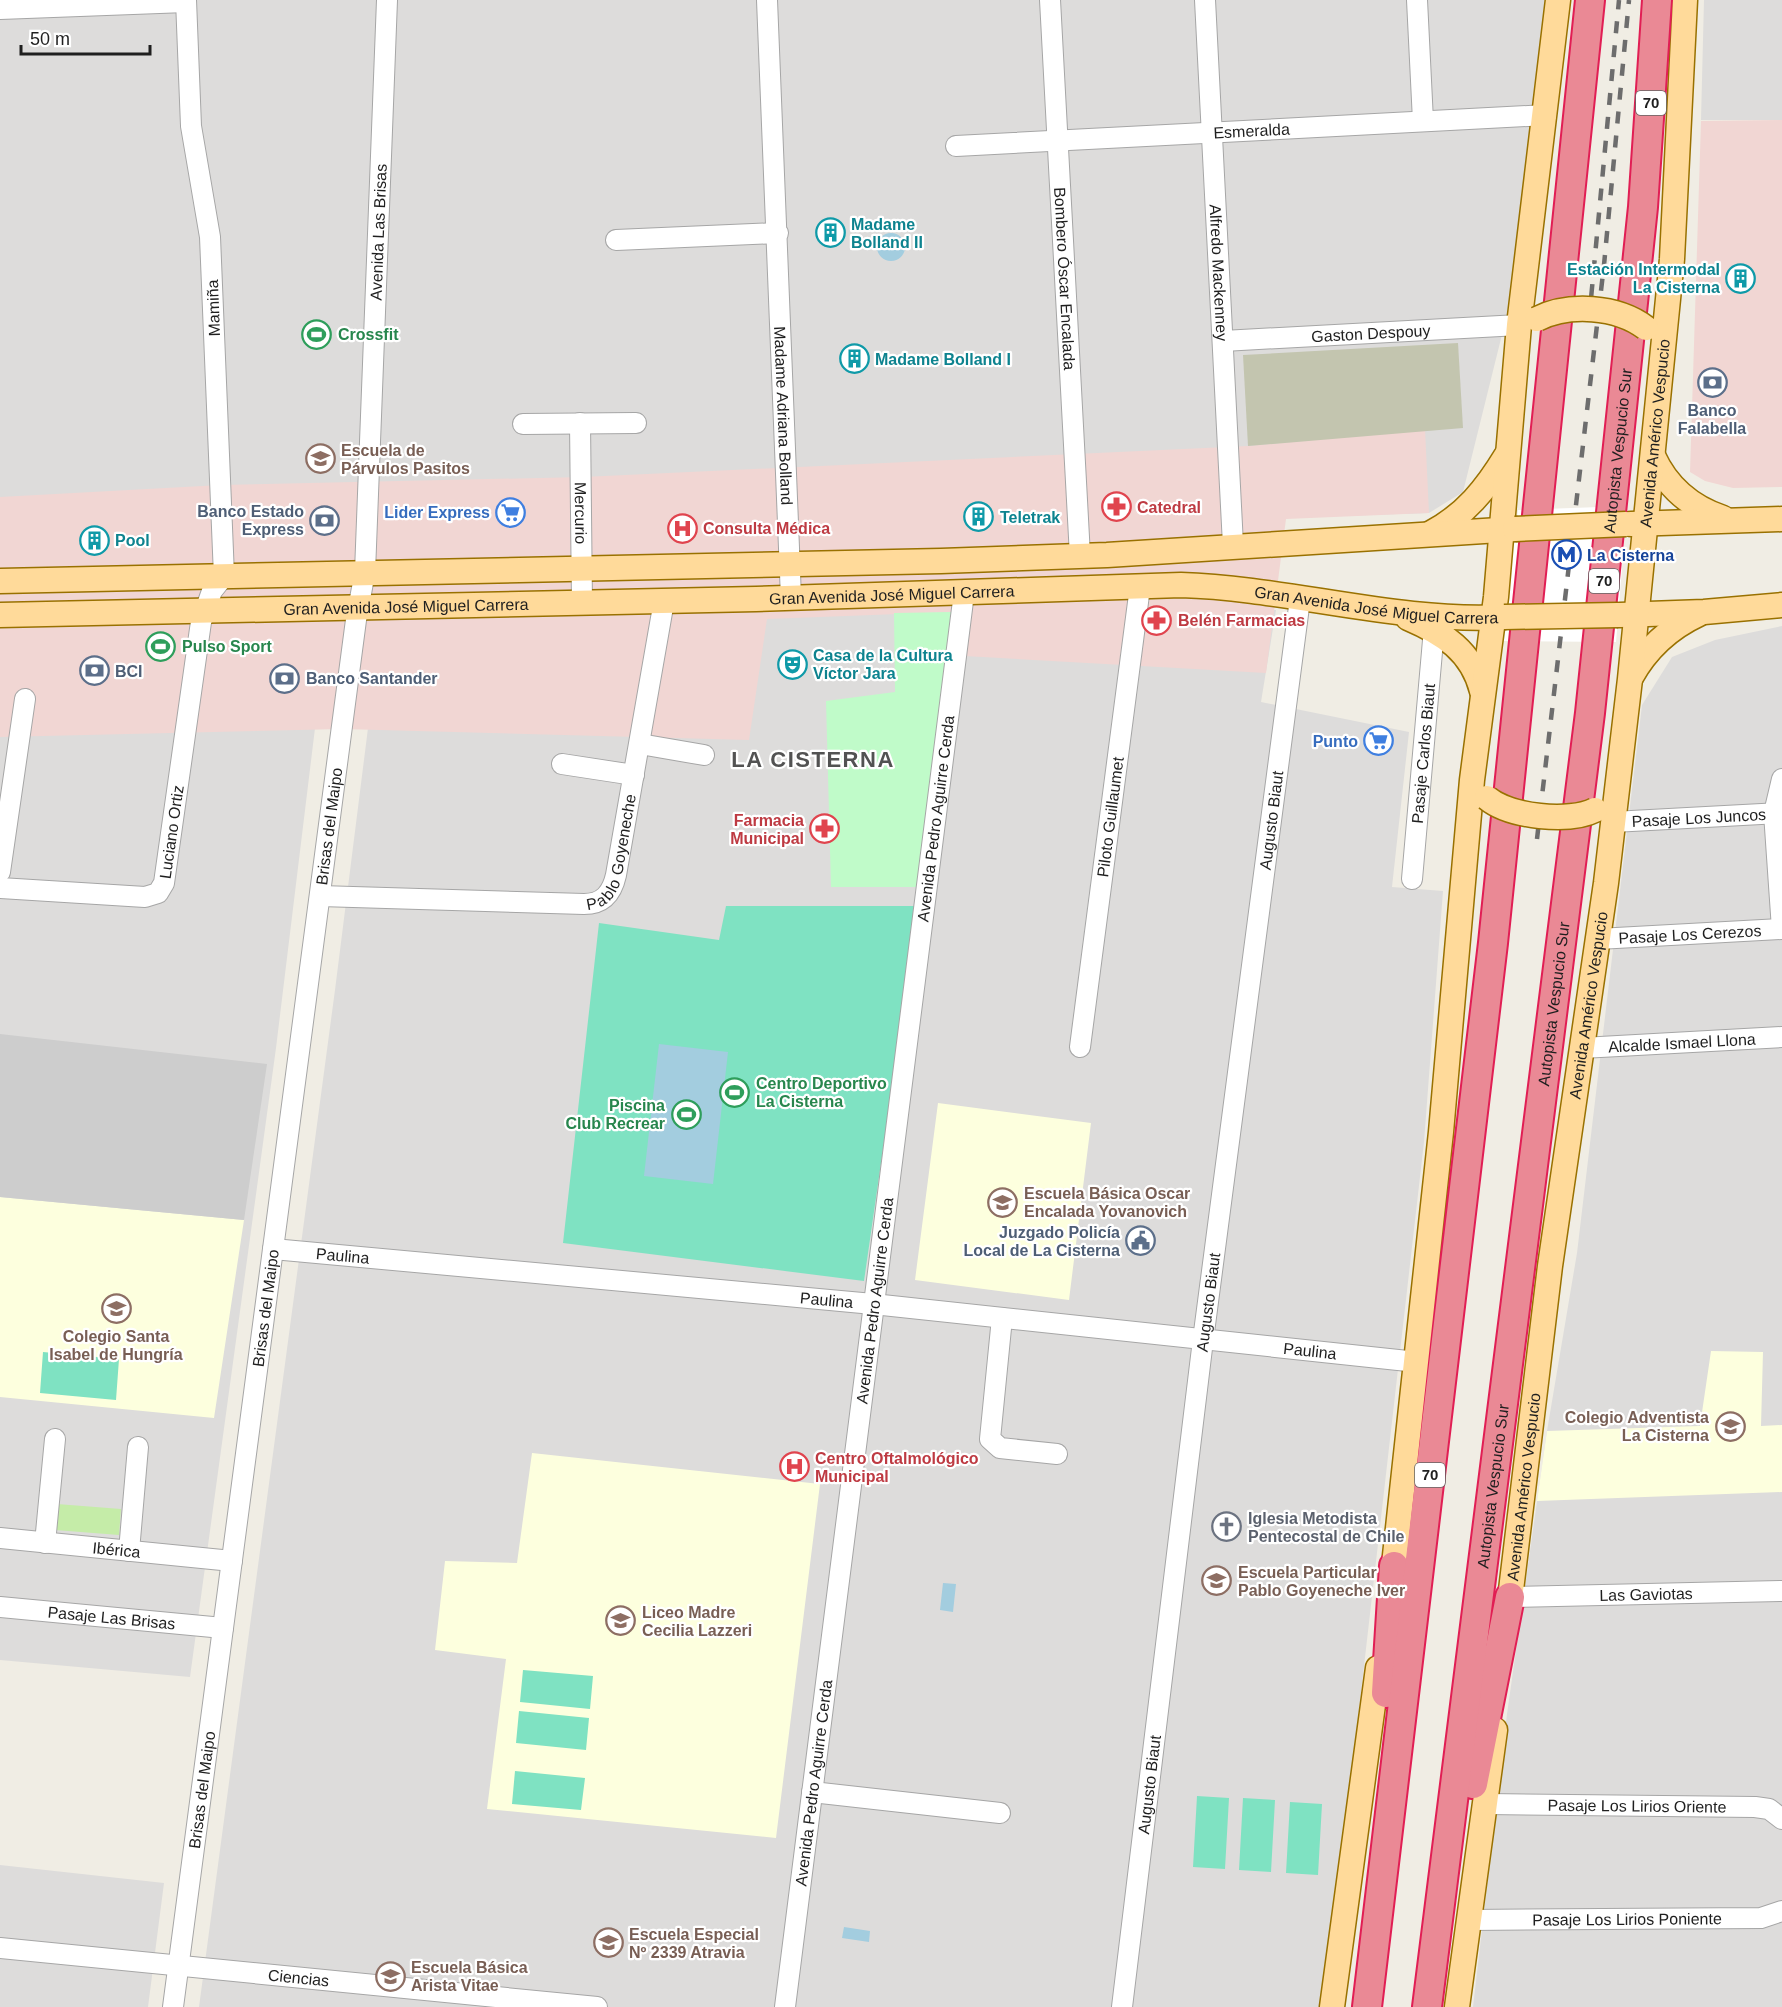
<svg xmlns="http://www.w3.org/2000/svg" width="1782" height="2007" viewBox="0 0 1782 2007" font-family="Arial,sans-serif">
  <rect width="100%" height="100%" fill="#f0ede4"/>
  <path fill="#dddcdb" d="M0 0H1546L1516 278 1463 492 1429 513 0 560Z
    M1704 0H1782V120H1701Z
    M1276 610 1261 702 1409 732 1392 887 1443 891 1424 1142 1325 2007H199L335 990 381 625 952 612Z
    M1782 626V2007H1473L1507 1714 1547 1431 1577 1253 1642 705 1672 657 1715 640Z
    M0 634 326 638 276 1048 190 1677 0 1660Z
    M0 1865 164 1883 148 2007H0Z"/>
  <path fill="#f1d6d3" d="M1782 120V487L1733 488 1705 481 1690 472 1701 121Z
    M1425 429 1429 513 1286 519 1266 673 947 655 951 612 767 619 749 740 342 729 0 737V497L221 485 583 477 1248 446Z"/>
  <path fill="#fdffde" d="M938 1103 1091 1123 1069 1300 915 1280Z
    M0 1197 244 1220 214 1418 0 1397Z
    M1711 1351 1763 1352 1761 1426 1782 1425V1492L1537 1501 1547 1431 1700 1426Z
    M532 1453 820 1484 776 1838 487 1809 506 1659 435 1650 445 1561 517 1563Z"/>
  <path fill="#cdcdcd" d="M0 1034 267 1064 244 1220 0 1197Z"/>
  <path fill="#c3c5af" d="M1458 343 1463 428 1248 446 1243 355Z"/>
  <path fill="#c5eca8" d="M57 1504 121 1509 119 1535 55 1530Z"/>
  <path fill="#c0fbc9" d="M952 612 919 887H831L826 701 895 692 894 613Z"/>
  <path fill="#7fe2c2" d="M726 906H918L864 1281 563 1243 599 923 719 940Z
    M43 1352 119 1359 116 1400 40 1393Z
    M523 1670 593 1676 590 1709 520 1702Z
    M519 1711 589 1718 586 1750 516 1743Z
    M515 1771 585 1778 581 1810 512 1804Z
    M1197 1796 1229 1798 1225 1869 1193 1867Z
    M1243 1798 1275 1800 1271 1872 1239 1870Z
    M1290 1802 1322 1804 1318 1875 1286 1873Z"/>
  <path fill="#a3cddf" d="M877 247a14 14 0 1 1 28 0a14 14 0 1 1-28 0Z
    M659 1044 728 1052 713 1184 644 1176Z
    M943 1583 956 1584 953 1612 940 1610Z
    M844 1927 870 1931 869 1942 842 1938Z"/>
  <path fill="#fff" d="M1627 506 1616 642 1501 641 1518 510Z"/>
  <g fill="none" stroke-linecap="round" stroke-linejoin="round">
    <defs>
      <g id="minor">
        <path id="s1" d="M767 0 791 598"/>
        <path id="s2" d="M1050 0 1080 556"/>
        <path id="s3" d="M1205 0 1233 545"/>
        <path d="M1417 0 1423 121"/>
        <path d="M0 9 186 2"/>
        <path id="s4" d="M956 146 1546 115"/>
        <path d="M616 240 778 233"/>
        <path id="s5" d="M1223 341 1519 325"/>
        <path id="s6" d="M580 423 582 603"/>
        <path d="M523 424 636 423"/>
        <path d="M640 744 704 755"/>
        <path d="M562 764 634 775"/>
        <path id="s7" d="M1613 822 1782 813"/>
        <path d="M0 872 25 699"/>
        <path id="s8" d="M1412 879 1434 629"/>
        <path id="s9" d="M0 888 145 897 158 893 164 883 201 622 212 591 224 576 210 237 191 126 186 0"/>
        <path id="s10" d="M320 896 584 904C603 904 612 893 616 875L664 601"/>
        <path d="M1782 929 1774 813 1782 779"/>
        <path id="s11" d="M1598 939 1782 929"/>
        <path id="s12" d="M1080 1047 1140 587"/>
        <path id="s13" d="M1582 1048 1782 1037"/>
        <path id="s14" d="M273 1249 873 1304 1417 1362"/>
        <path d="M1002 1318 990 1439 1000 1448 1057 1454"/>
        <path id="s15" d="M0 1538 232 1561"/>
        <path d="M45 1543 55 1439"/>
        <path d="M129 1551 138 1447"/>
        <path id="s16" d="M1510 1597 1782 1591"/>
        <path id="s17" d="M0 1607 223 1628"/>
        <path d="M812 1792 1000 1813"/>
        <path id="s18" d="M1487 1804 1755 1807 1769 1809 1782 1819"/>
        <path id="s19" d="M1469 1920 1761 1918 1782 1911"/>
        <path id="s20" d="M0 1948 597 2007"/>
        <path id="s21" d="M173 2007 356 620 365 572 387 0"/>
        <path id="s22" d="M785 2007 964 593"/>
        <path id="s23" d="M1122 2007 1203 1340 1300 599"/>
      </g>
      <g id="major">
        <path d="M1653 456C1667 487 1690 507 1723 518"/>
        <path d="M1631 524 1782 519"/>
        <path d="M1431 533C1465 515 1486 489 1506 456"/>
        <path d="M0 581 941 561 1107 555 1515 529"/>
        <path id="s24" d="M0 615 756 599 1181 585C1288 588 1396 623 1504 617"/>
        <path d="M1620 615 1704 612 1782 605"/>
        <path d="M1408 618C1443 633 1472 651 1482 691"/>
        <path d="M1631 677C1647 648 1669 628 1699 614"/>
        <path d="M1392 1583 1441 1132 1472 780 1496 597 1519 325 1558 0"/>
        <path id="s25" d="M1508 1615 1550 1266 1606 883 1630 679 1672 259 1685 0"/>
        <path d="M1332 2007 1378 1668"/>
        <path d="M1457 2007 1495 1730"/>
      </g>
      <g id="highway">
        <path d="M1386 1693 1394 1566"/>
        <path d="M1473 1784 1510 1597"/>
        <path d="M1367 2007 1493 943 1590 0"/>
        <path id="s26" d="M1427 2007 1590 713 1643 207 1657 0"/>
      </g>
    </defs>
    <use href="#minor" stroke="#a6a6a6" stroke-width="22"/>
    <use href="#major" stroke="#997100" stroke-width="27"/>
    <use href="#highway" stroke="#e11e54" stroke-width="32"/>
    <use href="#minor" stroke="#fff" stroke-width="20"/>
    <use href="#major" stroke="#ffda9a" stroke-width="24"/>
    <use href="#highway" stroke="#ea8995" stroke-width="28"/>
    <path stroke="#6d6d6d" stroke-width="4.5" stroke-dasharray="12 12" stroke-linecap="butt" d="M1589 320 1619 0
      M1537 839 1604 265 1629 0"/>
    <defs>
      <path id="major-bridge" d="M1537 319C1569 303 1617 306 1646 328
        M1515 529 1626 524
        M1504 617 1618 615
        M1487 798C1510 817 1569 823 1595 810"/>
    </defs>
    <use href="#major-bridge" stroke="#997100" stroke-width="27" stroke-linecap="butt"/>
    <use href="#major-bridge" stroke="#ffda9a" stroke-width="24"/>
  </g>
  <defs>
    <symbol id="building-ring" viewBox="-11 -11 22 22"><circle r="9.5" fill="#fff" stroke="#0f9aa8" stroke-width="1.5"/><path d="M-4-6H4V6H1V3H-1V6H-4ZM-2.5-4.3h1.7v1.8h-1.7ZM.8-4.3h1.7v1.8H.8ZM-2.5-1h1.7V.8h-1.7ZM.8-1h1.7V.8H.8Z" fill="#0f9aa8"/></symbol>
    <symbol id="stadium-ring" viewBox="-11 -11 22 22"><circle r="9.5" fill="#fff" stroke="#2e9e5b" stroke-width="1.5"/><path d="M0-5a6.5 5 0 1 0 0 10a6.5 5 0 1 0 0-10ZM-3.5-1.8h7v3.6h-7Z" fill="#2e9e5b"/></symbol>
    <symbol id="bank-ring" viewBox="-11 -11 22 22"><circle r="9.5" fill="#fff" stroke="#5c6f8a" stroke-width="1.5"/><path d="M-6-4H6V4H-6ZM0-2.3a2.3 2.3 0 1 0 0 4.6a2.3 2.3 0 1 0 0-4.6Z" fill="#5c6f8a"/></symbol>
    <symbol id="school-ring" viewBox="-11 -11 22 22"><circle r="9.5" fill="#fff" stroke="#8d6e63" stroke-width="1.5"/><path d="M0-5L7-2L0 1L-7-2ZM-4 1L0 2.5L4 1V4Q0 6-4 4Z" fill="#8d6e63"/></symbol>
    <symbol id="pharmacy-ring" viewBox="-11 -11 22 22"><circle r="9.5" fill="#fff" stroke="#e0444e" stroke-width="1.5"/><path d="M-2-6h4v4h4v4h-4v4h-4v-4h-4v-4h4Z" fill="#e0444e"/></symbol>
    <symbol id="supermarket-ring" viewBox="-11 -11 22 22"><circle r="9.5" fill="#fff" stroke="#3f7fe0" stroke-width="1.5"/><path d="M-6-5.5h2.5l.6 2H6L4.5 2H-2.5L-4.4-4H-6ZM-1.5 3.2a1.3 1.3 0 1 0 .1 0ZM3 3.2a1.3 1.3 0 1 0 .1 0Z" fill="#3f7fe0"/></symbol>
    <symbol id="hospital-ring" viewBox="-11 -11 22 22"><circle r="9.5" fill="#fff" stroke="#e0444e" stroke-width="1.5"/><path d="M-5-5h3v3.5h4V-5h3V5h-3V1.5h-4V5h-3Z" fill="#e0444e"/></symbol>
    <symbol id="metro-ring" viewBox="-11 -11 22 22"><circle r="9.5" fill="#fff" stroke="#1a4fb4" stroke-width="1.5"/><path d="M-5.5 5V-5H-3L0 0L3-5H5.5V5H3V-.5L0 4L-3-.5V5Z" fill="#1a4fb4"/></symbol>
    <symbol id="theatre-ring" viewBox="-11 -11 22 22"><circle r="9.5" fill="#fff" stroke="#0f9aa8" stroke-width="1.5"/><path d="M-5-5.5Q0-4 5-5.5V0Q5 5 0 6Q-5 5-5 0ZM-3.3-2.5H-1v1.5H-3.3ZM1-2.5H3.3v1.5H1ZM-2.8 1Q0 5.5 2.8 1Z" fill="#0f9aa8"/></symbol>
    <symbol id="civic-ring" viewBox="-11 -11 22 22"><circle r="9.5" fill="#fff" stroke="#5c6f8a" stroke-width="1.5"/><path d="M-.6-6.5H3V-4.5H.6V-3L4-1V1h2V6H-6V1h2V-1L-.6-3ZM-1.2 2.5V6h2.4V2.5Z" fill="#5c6f8a"/></symbol>
    <symbol id="church-ring" viewBox="-11 -11 22 22"><circle r="9.5" fill="#fff" stroke="#6b7280" stroke-width="1.5"/><path d="M-1.2-6h2.4v3.5h3.3v2.4h-3.3V6h-2.4V-.1h-3.3v-2.4h3.3Z" fill="#6b7280"/></symbol>
  </defs>
  <g fill-rule="evenodd">
    <use href="#building-ring" x="814" y="216" width="33" height="33"/>
    <use href="#building-ring" x="1724" y="262" width="33" height="33"/>
    <use href="#stadium-ring" x="300" y="318" width="33" height="33"/>
    <use href="#building-ring" x="838" y="342" width="33" height="33"/>
    <use href="#bank-ring" x="1696" y="366" width="33" height="33"/>
    <use href="#school-ring" x="304" y="442" width="33" height="33"/>
    <use href="#pharmacy-ring" x="1100" y="490" width="33" height="33"/>
    <use href="#supermarket-ring" x="494" y="496" width="33" height="33"/>
    <use href="#building-ring" x="962" y="500" width="33" height="33"/>
    <use href="#bank-ring" x="308" y="504" width="33" height="33"/>
    <use href="#hospital-ring" x="666" y="512" width="33" height="33"/>
    <use href="#building-ring" x="78" y="524" width="33" height="33"/>
    <use href="#metro-ring" x="1550" y="538" width="33" height="33"/>
    <use href="#pharmacy-ring" x="1140" y="604" width="33" height="33"/>
    <use href="#stadium-ring" x="144" y="630" width="33" height="33"/>
    <use href="#theatre-ring" x="776" y="648" width="33" height="33"/>
    <use href="#bank-ring" x="78" y="654" width="33" height="33"/>
    <use href="#bank-ring" x="268" y="662" width="33" height="33"/>
    <use href="#supermarket-ring" x="1362" y="724" width="33" height="33"/>
    <use href="#pharmacy-ring" x="808" y="812" width="33" height="33"/>
    <use href="#stadium-ring" x="718" y="1076" width="33" height="33"/>
    <use href="#stadium-ring" x="670" y="1098" width="33" height="33"/>
    <use href="#school-ring" x="986" y="1186" width="33" height="33"/>
    <use href="#civic-ring" x="1124" y="1224" width="33" height="33"/>
    <use href="#school-ring" x="100" y="1292" width="33" height="33"/>
    <use href="#school-ring" x="1714" y="1410" width="33" height="33"/>
    <use href="#hospital-ring" x="778" y="1450" width="33" height="33"/>
    <use href="#church-ring" x="1210" y="1510" width="33" height="33"/>
    <use href="#school-ring" x="1200" y="1564" width="33" height="33"/>
    <use href="#school-ring" x="604" y="1604" width="33" height="33"/>
    <use href="#school-ring" x="592" y="1926" width="33" height="33"/>
    <use href="#school-ring" x="374" y="1960" width="33" height="33"/>
  </g>
  <g text-anchor="middle" stroke-width="4.5" stroke-linejoin="round" paint-order="stroke">
    <g fill="#fff" stroke="#626262" stroke-width="1.5">
      <rect x="1636" y="91" width="30" height="24" rx="4.5"/>
      <rect x="1589" y="569" width="30" height="24" rx="4.5"/>
      <rect x="1415" y="1463" width="30" height="24" rx="4.5"/>
    </g>
    <g font-size="15" font-weight="bold" fill="#1f1f1f">
      <text x="1651" y="108">70</text>
      <text x="1604" y="586">70</text>
      <text x="1430" y="1480">70</text>
    </g>
    <g font-size="16" fill="#1f1f1f" stroke="#fff">
      <text dy="6" stroke="none"><textPath href="#s4" startOffset="296">Esmeralda</textPath></text>
      <text dy="6" stroke="none"><textPath href="#s21" startOffset="1788">Avenida Las Brisas</textPath></text>
      <text dy="6" stroke="none"><textPath href="#s3" startOffset="273">Alfredo Mackenney</textPath></text>
      <text dy="6" stroke="none"><textPath href="#s2" startOffset="279">Bombero Óscar Encalada</textPath></text>
      <text transform="translate(213 308) rotate(-92)" y="6">Mamiña</text>
      <text dy="6" stroke="none"><textPath href="#s5" startOffset="148">Gaston Despouy</textPath></text>
      <text dy="6" stroke="none"><textPath href="#s1" startOffset="416">Madame Adriana Bolland</textPath></text>
      <text dy="6" stroke="none"><textPath href="#s25" startOffset="1191">Avenida Américo Vespucio</textPath></text>
      <text dy="6" stroke="none"><textPath href="#s26" startOffset="1568">Autopista Vespucio Sur</textPath></text>
      <text dy="6" stroke="none"><textPath href="#s6" startOffset="90">Mercurio</textPath></text>
      <text dy="6" stroke="none"><textPath href="#s24" startOffset="892">Gran Avenida José Miguel Carrera</textPath></text>
      <text dy="6" stroke="none"><textPath href="#s24" startOffset="1378">Gran Avenida José Miguel Carrera</textPath></text>
      <text dy="6" stroke="none"><textPath href="#s24" startOffset="406">Gran Avenida José Miguel Carrera</textPath></text>
      <text dy="6" stroke="none"><textPath href="#s8" startOffset="126">Pasaje Carlos Biaut</textPath></text>
      <text dy="6" stroke="none"><textPath href="#s12" startOffset="232">Piloto Guillaumet</textPath></text>
      <text dy="6" stroke="none"><textPath href="#s7" startOffset="86">Pasaje Los Juncos</textPath></text>
      <text dy="6" stroke="none"><textPath href="#s22" startOffset="1198">Avenida Pedro Aguirre Cerda</textPath></text>
      <text dy="6" stroke="none"><textPath href="#s23" startOffset="1196">Augusto Biaut</textPath></text>
      <text dy="6" stroke="none"><textPath href="#s21" startOffset="1191">Brisas del Maipo</textPath></text>
      <text dy="6" stroke="none"><textPath href="#s9" startOffset="222">Luciano Ortiz</textPath></text>
      <text dy="6" stroke="none"><textPath href="#s10" startOffset="330">Pablo Goyeneche</textPath></text>
      <text dy="6" stroke="none"><textPath href="#s11" startOffset="92">Pasaje Los Cerezos</textPath></text>
      <text dy="6" stroke="none"><textPath href="#s26" startOffset="1011">Autopista Vespucio Sur</textPath></text>
      <text dy="6" stroke="none"><textPath href="#s25" startOffset="615">Avenida Américo Vespucio</textPath></text>
      <text dy="6" stroke="none"><textPath href="#s13" startOffset="100">Alcalde Ismael Llona</textPath></text>
      <text dy="6" stroke="none"><textPath href="#s14" startOffset="70">Paulina</textPath></text>
      <text dy="6" stroke="none"><textPath href="#s14" startOffset="556">Paulina</textPath></text>
      <text dy="6" stroke="none"><textPath href="#s22" startOffset="712">Avenida Pedro Aguirre Cerda</textPath></text>
      <text dy="6" stroke="none"><textPath href="#s23" startOffset="710">Augusto Biaut</textPath></text>
      <text dy="6" stroke="none"><textPath href="#s21" startOffset="705">Brisas del Maipo</textPath></text>
      <text dy="6" stroke="none"><textPath href="#s14" startOffset="1042">Paulina</textPath></text>
      <text dy="6" stroke="none"><textPath href="#s26" startOffset="525">Autopista Vespucio Sur</textPath></text>
      <text dy="6" stroke="none"><textPath href="#s25" startOffset="129">Avenida Américo Vespucio</textPath></text>
      <text dy="6" stroke="none"><textPath href="#s15" startOffset="117">Ibérica</textPath></text>
      <text dy="6" stroke="none"><textPath href="#s16" startOffset="136">Las Gaviotas</textPath></text>
      <text dy="6" stroke="none"><textPath href="#s17" startOffset="112">Pasaje Las Brisas</textPath></text>
      <text dy="6" stroke="none"><textPath href="#s22" startOffset="226">Avenida Pedro Aguirre Cerda</textPath></text>
      <text dy="6" stroke="none"><textPath href="#s23" startOffset="224">Augusto Biaut</textPath></text>
      <text dy="6" stroke="none"><textPath href="#s21" startOffset="219">Brisas del Maipo</textPath></text>
      <text dy="6" stroke="none"><textPath href="#s18" startOffset="150">Pasaje Los Lirios Oriente</textPath></text>
      <text dy="6" stroke="none"><textPath href="#s19" startOffset="158">Pasaje Los Lirios Poniente</textPath></text>
      <text dy="6" stroke="none"><textPath href="#s20" startOffset="300">Ciencias</textPath></text>
    </g>
    <g font-size="16" font-weight="bold" fill="#0d838f" stroke="#fff" text-anchor="start">
      <text x="851" y="230">Madame<tspan x="851" dy="18">Bolland II</tspan></text>
      <text x="1720" y="275" text-anchor="end">Estación Intermodal<tspan x="1720" dy="18">La Cisterna</tspan></text>
      <text x="875" y="365">Madame Bolland I</text>
      <text x="1000" y="523">Teletrak</text>
      <text x="115" y="546">Pool</text>
      <text x="813" y="661">Casa de la Cultura<tspan x="813" dy="18">Víctor Jara</tspan></text>
    </g>
    <g font-size="16" font-weight="bold" fill="#27864d" stroke="#fff" text-anchor="start">
      <text x="338" y="340">Crossfit</text>
      <text x="182" y="652">Pulso Sport</text>
      <text x="756" y="1089">Centro Deportivo<tspan x="756" dy="18">La Cisterna</tspan></text>
      <text x="665" y="1111" text-anchor="end">Piscina<tspan x="665" dy="18">Club Recrear</tspan></text>
    </g>
    <g font-size="16" font-weight="bold" fill="#4e5e75" stroke="#fff" text-anchor="end">
      <text x="1712" y="416" text-anchor="middle">Banco<tspan x="1712" dy="18">Falabella</tspan></text>
      <text x="304" y="517">Banco Estado<tspan x="304" dy="18">Express</tspan></text>
      <text x="115" y="677" text-anchor="start">BCI</text>
      <text x="306" y="684" text-anchor="start">Banco Santander</text>
      <text x="1120" y="1238">Juzgado Policía<tspan x="1120" dy="18">Local de La Cisterna</tspan></text>
    </g>
    <g font-size="16" font-weight="bold" fill="#785e54" stroke="#fff" text-anchor="start">
      <text x="341" y="456">Escuela de<tspan x="341" dy="18">Párvulos Pasitos</tspan></text>
      <text x="1024" y="1199">Escuela Básica Oscar<tspan x="1024" dy="18">Encalada Yovanovich</tspan></text>
      <text x="116" y="1342" text-anchor="middle">Colegio Santa<tspan x="116" dy="18">Isabel de Hungría</tspan></text>
      <text x="1709" y="1423" text-anchor="end">Colegio Adventista<tspan x="1709" dy="18">La Cisterna</tspan></text>
      <text x="1238" y="1578">Escuela Particular<tspan x="1238" dy="18">Pablo Goyeneche Iver</tspan></text>
      <text x="642" y="1618">Liceo Madre<tspan x="642" dy="18">Cecilia Lazzeri</tspan></text>
      <text x="629" y="1940">Escuela Especial<tspan x="629" dy="18">Nº 2339 Atravia</tspan></text>
      <text x="411" y="1973">Escuela Básica<tspan x="411" dy="18">Arista Vitae</tspan></text>
    </g>
    <g font-size="16" font-weight="bold" fill="#be3a42" stroke="#fff" text-anchor="start">
      <text x="1137" y="513">Catedral</text>
      <text x="703" y="534">Consulta Médica</text>
      <text x="1178" y="626">Belén Farmacias</text>
      <text x="804" y="826" text-anchor="end">Farmacia<tspan x="804" dy="18">Municipal</tspan></text>
      <text x="815" y="1464">Centro Oftalmológico<tspan x="815" dy="18">Municipal</tspan></text>
    </g>
    <g font-size="16" font-weight="bold" fill="#366cbe" stroke="#fff" text-anchor="end">
      <text x="490" y="518">Lider Express</text>
      <text x="1358" y="747">Punto</text>
    </g>
    <g font-size="16" font-weight="bold" fill="#164399" stroke="#fff" text-anchor="start">
      <text x="1587" y="561">La Cisterna</text>
    </g>
    <g font-size="16" font-weight="bold" fill="#5b616d" stroke="#fff" text-anchor="start">
      <text x="1248" y="1524">Iglesia Metodista<tspan x="1248" dy="18">Pentecostal de Chile</tspan></text>
    </g>
    <g font-size="22" font-weight="bold" letter-spacing="1.5" fill="#525252" stroke="#fff">
      <text x="813" y="767">LA CISTERNA</text>
    </g>
  </g>
  <path d="M21 45v9h129v-9" fill="none" stroke="#1f1f1f" stroke-width="3"/>
  <text x="30" y="45" font-size="18" fill="#1f1f1f" stroke="#ffffff" stroke-width="4.5" paint-order="stroke">50 m</text>
</svg>
